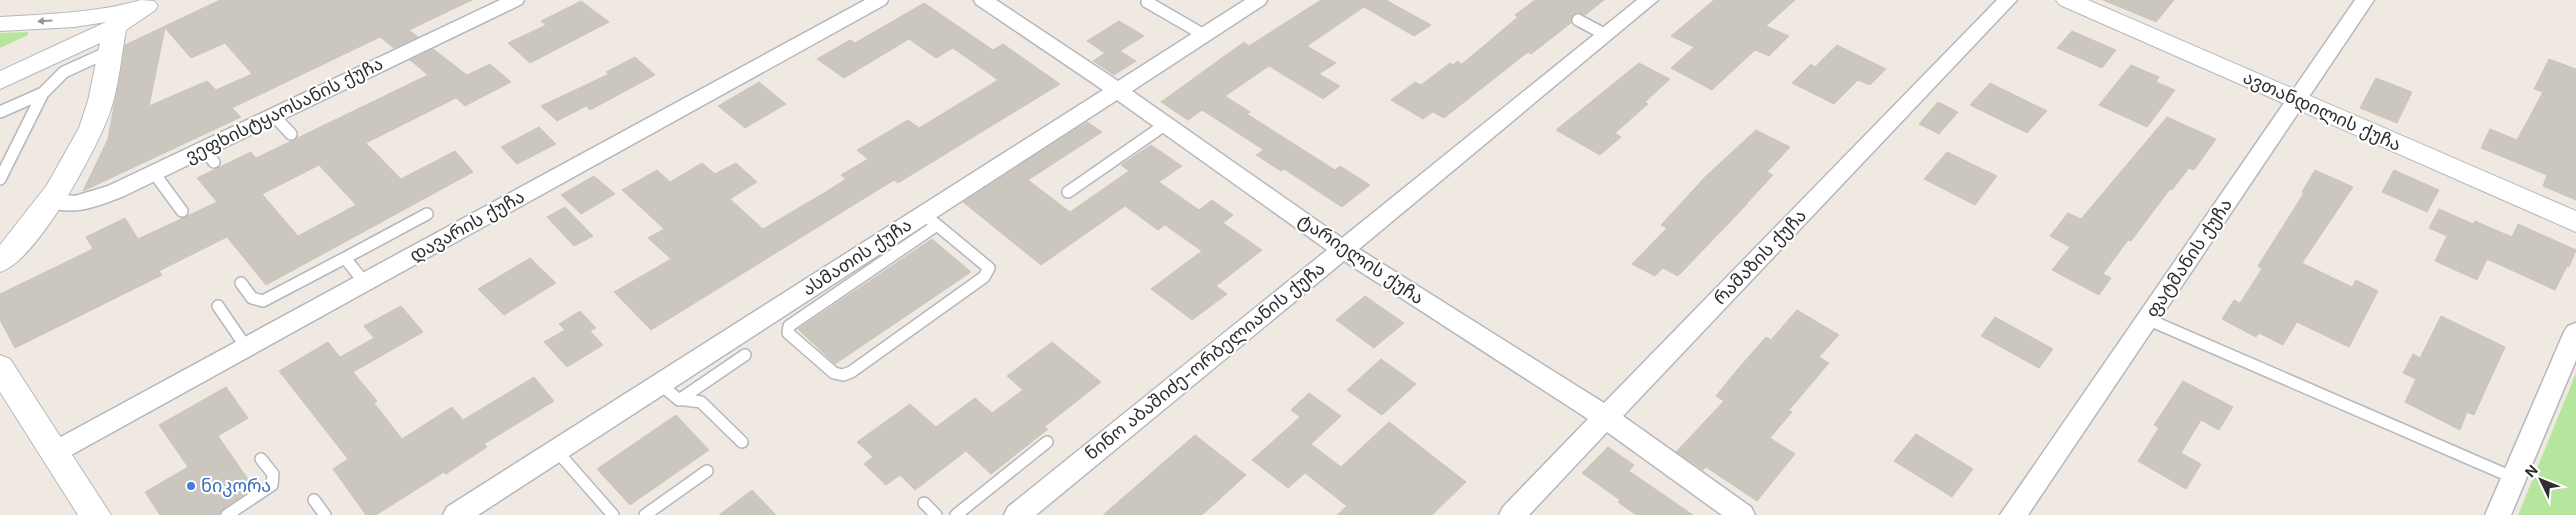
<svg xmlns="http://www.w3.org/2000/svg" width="2576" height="515" viewBox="0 0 2576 515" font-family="Inter,'Noto Sans Georgian',sans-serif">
  <rect width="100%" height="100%" fill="#efe9e1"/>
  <path fill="#b6e59e" d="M28 32V35L0 48V33Z
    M2576 373V515H2518Z"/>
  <path fill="#cbc7bf" stroke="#cbc5ba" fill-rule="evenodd" d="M220 0H472L409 30 418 37 394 48 380 37 232 108 241 117 83 191 108 139 125 45ZM165 28 191 58 225 43 252 74 216 90 207 81 149 106Z
    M1321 0H1386L1431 25 1414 36 1364 7 1307 46 1336 63 1319 74 1340 86 1323 99 1269 66 1225 96 1250 112 1247 114 1335 170 1340 166 1370 185 1342 207 1284 169 1281 171 1256 155 1264 150 1202 110 1188 120 1161 102 1244 42 1249 46Z
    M1535 0H1604L1585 15 1578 13 1574 14 1571 23 1531 54 1528 52 1444 118 1433 112 1423 119 1391 100 1415 82 1421 85 1450 63 1453 65 1457 61 1462 64 1518 17 1515 15Z
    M1714 0H1795L1766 26 1789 36 1769 56 1755 50 1712 90 1671 68 1694 47 1671 36Z
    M2103 0H2174L2156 22Z
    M581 1 609 22 530 63 508 43 546 25 541 21Z
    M924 3 993 50 1003 44 1060 84 898 183 894 180 651 330 614 292 671 259 648 238 664 229 622 190 657 170 670 182 702 163 715 174 736 163 757 182 730 199 763 229 824 193 846 179 841 175 868 159 857 150 908 120 919 128 998 80 953 48 936 58 909 39 844 78 817 59 850 40 855 43Z
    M1119 21 1144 36 1120 51 1136 61 1114 75 1093 61 1105 53 1087 41Z
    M2072 31 2116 50 2102 68 2057 48Z
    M1837 45 1886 69 1870 85 1858 80 1834 104 1792 83 1811 64 1815 67Z
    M433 49 467 75 490 64 511 82 465 106 456 98 366 143 401 179 455 151 473 172 266 285 227 237 159 271 162 275 15 348 0 320V294L93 249 86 237 125 218 138 239 217 202 197 178 251 152 256 158 428 75 410 60ZM319 165 356 205 298 236 262 194Z
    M635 57 655 75 590 110 586 106 557 121 541 106 609 74 606 72Z
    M2549 59 2576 69V200L2543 186 2547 175 2481 148 2490 129 2517 140 2543 92 2534 89Z
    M1639 63 1670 79 1645 102 1648 104 1615 133 1621 137 1600 155 1556 130Z
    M2131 65 2159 77 2156 82 2175 90 2147 127 2099 105Z
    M2376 78 2412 92 2397 123 2360 108Z
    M759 82 786 104 745 128 718 106Z
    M1990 83 2047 111 2027 133 1970 105Z
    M1938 102 1958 112 1939 134 1919 124Z
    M2167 117 2216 139 2194 170 2189 168 2172 190 2170 189 2131 241 2128 240 2103 274 2111 278 2099 295 2052 270 2070 247 2050 236 2068 213 2081 219Z
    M1087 122 1102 132 1028 180 1070 212 1129 171 1121 165 1151 145 1182 166 1159 182 1199 210 1212 200 1233 215 1223 223 1262 250 1216 286 1227 294 1192 320 1151 289 1202 251 1165 225 1158 230 1125 206 1041 265 963 202Z
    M539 127 556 144 517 164 501 147Z
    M1756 130 1790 147 1767 172 1773 175 1747 203H1748L1678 276 1663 268 1655 276 1632 264 1667 228 1661 225 1706 176Z
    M1947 152 1997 176 1975 205 1924 179Z
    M2315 170 2353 187 2302 263 2352 287 2356 280 2378 291 2349 347 2297 322 2283 345 2259 333 2256 337 2222 319 2234 300 2240 303 2262 269 2258 266 2304 193 2302 192Z
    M2394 170 2439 190 2427 212 2382 192Z
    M594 176 615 194 581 214 561 195Z
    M565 207 593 236 574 246 547 217Z
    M2439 209 2473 224 2475 221 2512 237 2518 224 2576 250 2569 267 2567 266 2555 290 2487 259 2477 280 2435 261 2447 236 2429 228Z
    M932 239 971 272 835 364 798 329Z
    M530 258 556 283 504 315 478 289Z
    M1365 296 1404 323 1374 348 1336 320Z
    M401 306 423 332 353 372 377 401 374 403 402 439 452 407 463 420 534 377 554 401 484 444 487 447 446 474 444 472 376 515H366L333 469 348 459 279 371 328 342 340 357 374 338 364 326Z
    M1797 310 1839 335 1819 357 1829 363 1789 410 1792 412 1770 438 1795 454 1757 501 1706 467 1703 470 1676 452 1724 401 1716 396 1737 370 1766 337 1771 340Z
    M580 311 596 328 590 331 603 345 567 367 544 342 565 330 559 324Z
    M2441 316 2505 347 2474 415 2467 412 2460 430 2405 402 2416 379 2403 373 2413 354 2420 358Z
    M1995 317 2053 349 2039 368 1981 336Z
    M1052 342 1101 382 1044 427 1048 429 991 474 966 451 915 490 900 475 886 485 864 464 873 457 857 442 910 404 936 427 975 398 992 413 1023 390 1007 376Z
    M1381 359 1416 384 1382 415 1347 390Z
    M2183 381 2233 407 2219 430 2201 420 2181 453 2201 464 2186 489 2138 461 2159 428 2154 425Z
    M226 387 248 418 218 436 254 488 223 509 220 515H160L145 492 188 467 159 425Z
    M1309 393 1341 416 1311 444 1341 467 1389 422 1466 482 1432 515H1337L1347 506 1305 473 1288 488 1252 460 1300 417 1291 410Z
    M676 415 709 450 630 505 597 469Z
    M1916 434 1973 469 1952 497 1894 461Z
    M1195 435 1246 475 1202 515H1103Z
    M1608 447 1634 465 1629 471 1693 515H1636L1618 502 1620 500 1582 473Z
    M752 490 776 515H719Z"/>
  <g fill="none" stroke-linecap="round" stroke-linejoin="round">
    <defs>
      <path id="lane" d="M1147 2 1204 35
        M1578 20 1606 35
        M0 112 43 93
        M274 116 291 134
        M204 149 214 162
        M154 173 182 211
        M0 179 43 93 64 72 110 51
        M1068 192 1166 124
        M923 214 937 225
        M937 225 989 268 984 277 851 372 843 375 834 373 788 333 789 326Z
        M364 282 345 258 427 214
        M241 283 252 298 263 301 345 258
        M218 306 246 347
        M2147 319 2514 478
        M660 384 678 399 701 402 742 442
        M679 400 745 355
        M556 450 613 515
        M314 500 325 515
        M924 503 936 515
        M227 515 272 485 273 474 261 459
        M645 515 707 471
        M956 515 1047 442"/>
      <path id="street" d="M500 0H524L522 4 124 196C93 208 75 216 42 206L39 201 42 196 50 193 75 196 108 186Z
        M865 0H888L886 4 64 459 55 463 46 459 42 452 46 445Z
        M974 0H996L1118 81 1245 0H1267L1265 4 1132 91 1342 238 1637 0H1658L1359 249 1604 403 1997 0H2017L1623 416 1751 507 1755 515H1722L1607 432 1529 515H1499L1503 507 1588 419 1344 261 1036 515H1004L1008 507 1327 250 1117 100 478 515H443L447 507 1103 90 976 4Z
        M2355 0H2374L2028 515H2000Z
        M2576 323V360L2511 515H2485L2564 332 2568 326Z"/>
      <path id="secondary" d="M141 0 154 1 158 6 154 11 126 30C121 57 119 86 110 112 97 149 37 261 0 272V245L47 185 79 128 88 101 100 43 0 89V71L106 22 74 27 0 31V17C47 14 97 13 141 0Z
        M2056 0H2088L2576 211V232L2060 5Z
        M0 355 10 359 111 515H78L0 392Z"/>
    </defs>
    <use href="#lane" stroke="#b4b7c1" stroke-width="14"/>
    <use href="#street" stroke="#b4b7c1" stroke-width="3"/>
    <use href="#secondary" stroke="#b4b7c1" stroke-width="2"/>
    <use href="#lane" stroke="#fff" stroke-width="11"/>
    <use href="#street" fill="#fff" fill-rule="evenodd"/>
    <use href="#secondary" fill="#fff" fill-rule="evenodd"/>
  </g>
  <defs><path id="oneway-solid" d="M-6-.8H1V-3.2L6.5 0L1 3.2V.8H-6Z" transform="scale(1.25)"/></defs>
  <use fill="#969696" href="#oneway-solid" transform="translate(45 21) rotate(176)"/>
  <circle fill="#3f7fe0" stroke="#fff" stroke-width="2" cx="191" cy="486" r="5"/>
  <g text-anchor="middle" stroke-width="4.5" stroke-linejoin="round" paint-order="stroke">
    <g font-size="18" fill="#2e2e2e" stroke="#fff">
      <text transform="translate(284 110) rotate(-26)" y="6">ვეფხისტყაოსანის ქუჩა</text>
      <text transform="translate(2322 111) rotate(24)" y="6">ავთანდილის ქუჩა</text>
      <text transform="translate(467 226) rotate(-29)" y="6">დავარის ქუჩა</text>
      <text transform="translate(857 257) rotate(-33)" y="6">ასმათის ქუჩა</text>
      <text transform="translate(1760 257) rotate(-46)" y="6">რამაზის ქუჩა</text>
      <text transform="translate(2189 258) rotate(-56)" y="6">ფატმანის ქუჩა</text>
      <text transform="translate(1361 259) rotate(34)" y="6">ტარიელის ქუჩა</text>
      <text transform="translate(1205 361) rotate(-39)" y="6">ნინო აბაშიძე-ორბელიანის ქუჩა</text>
    </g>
    <g font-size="18" fill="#366cbe" stroke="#fff" text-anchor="start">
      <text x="201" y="492">ნიკორა</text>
    </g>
  </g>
  <g transform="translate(2541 480) rotate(313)" stroke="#ffffff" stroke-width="4" paint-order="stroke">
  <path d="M0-4L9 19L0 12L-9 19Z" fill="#2e2e2e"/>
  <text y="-8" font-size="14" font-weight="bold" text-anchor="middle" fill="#2e2e2e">N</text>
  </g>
</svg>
